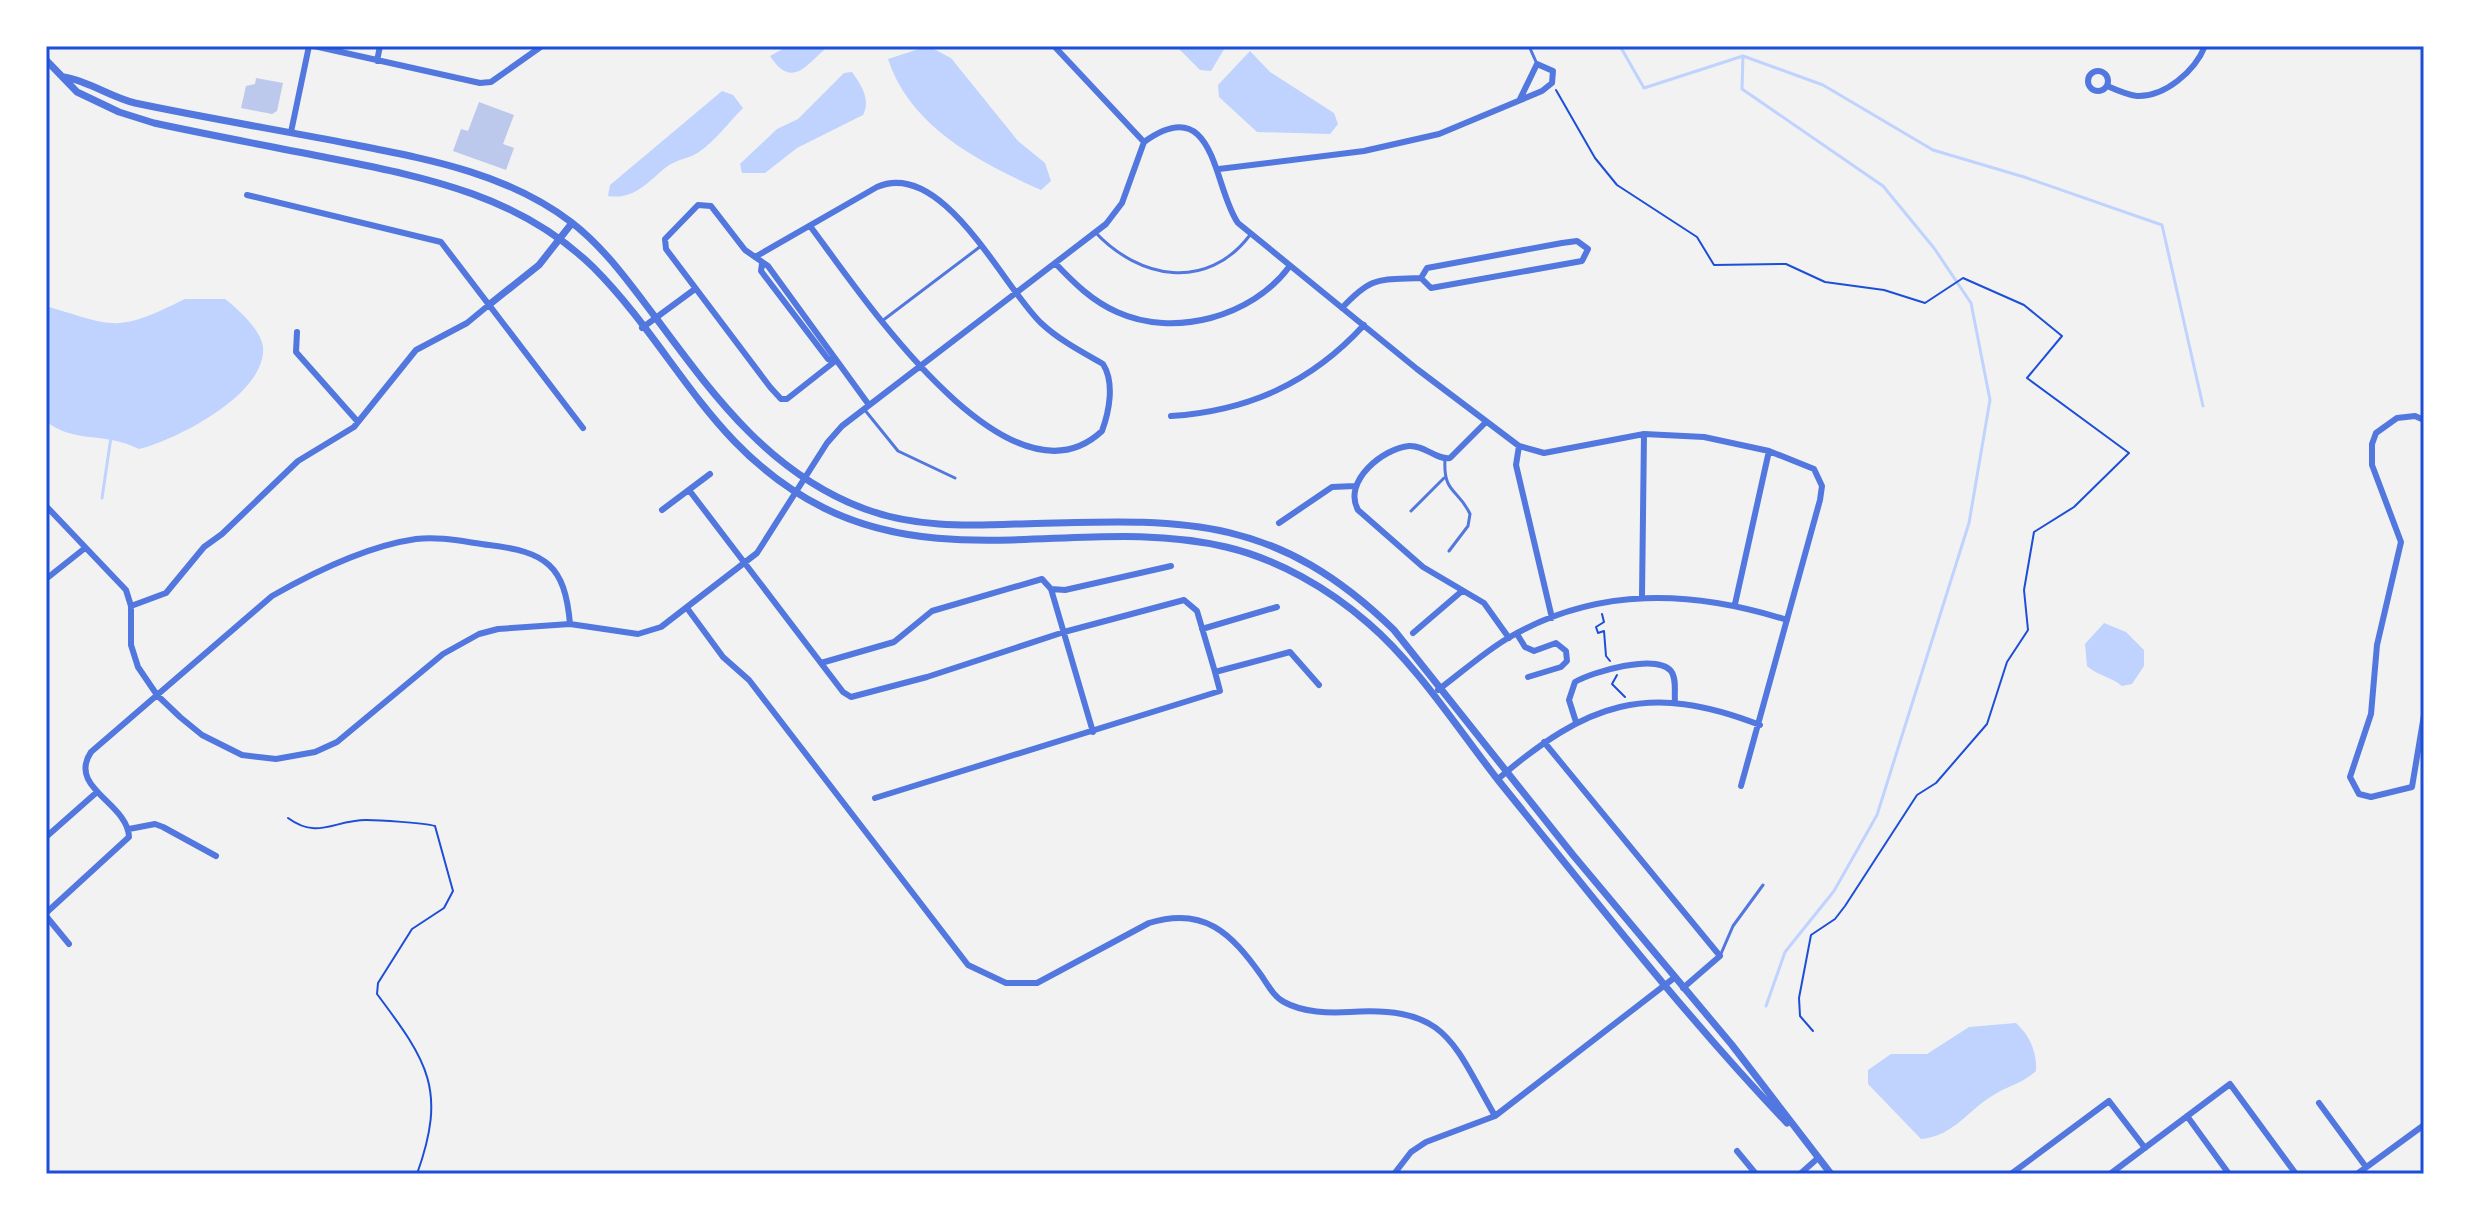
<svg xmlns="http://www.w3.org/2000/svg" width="2470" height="1220" viewBox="0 0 2470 1220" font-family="Karla,sans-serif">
  <rect width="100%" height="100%" fill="#f2f2f2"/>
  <path fill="#bfd3fe" d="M788 46H829C807 63 793 91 770 56Z
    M928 46 951 58 1018 141 1045 163 1051 181 1041 190C979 162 910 127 888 59Z
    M1176 46H1226L1211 71 1200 70Z
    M1250 51 1270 72 1334 113 1338 124 1330 134 1257 132 1219 97 1218 85Z
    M852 72C861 85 871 99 863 115L797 148 765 173H742L740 164 777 129 798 119 844 73Z
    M722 91 733 95 743 108C729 122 715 141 699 152 689 159 676 159 665 168 647 183 634 200 608 196L610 185Z
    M185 299H225C238 309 261 330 263 347 267 394 176 440 139 449 103 431 73 444 46 421V306C116 327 116 333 185 299Z
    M2104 623 2126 632 2144 650V666L2132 684 2122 686C2110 676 2098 676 2087 666L2085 644Z
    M2016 1023C2030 1036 2037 1052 2036 1071 2024 1082 2011 1085 1997 1093 1969 1108 1955 1136 1921 1139L1868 1084V1070L1891 1054H1927L1969 1027Z"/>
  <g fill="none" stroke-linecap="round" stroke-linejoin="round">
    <path stroke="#bfd3fe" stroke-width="3" d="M1620 46 1644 88 1743 56 1823 85 1933 150 2024 177 2162 225 2203 406
      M1743 56 1742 89 1883 186 1934 248 1971 303 1990 400 1969 523 1877 815 1834 891 1785 952 1766 1006
      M102 498 111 437"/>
  </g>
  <path fill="#bdc9ec" d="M256 78 283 83 277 111 272 114 241 108 246 86 255 84Z
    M479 102 514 115 503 144 514 148 506 170 453 151 461 129 468 131Z"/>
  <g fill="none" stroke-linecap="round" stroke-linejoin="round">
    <path stroke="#1d4ed8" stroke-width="2" d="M1556 90 1595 158 1617 185 1697 237 1714 265 1786 264 1825 282 1884 290 1925 303 1963 278 2024 305 2062 336 2027 378 2129 453 2074 507 2034 532 2024 590 2028 630 2007 662 1987 724 1936 783 1917 795 1845 906 1835 919 1811 935 1799 998 1800 1016 1813 1031
      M1602 614 1604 622 1596 627 1598 633 1604 631 1606 656 1610 661
      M1617 675 1612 684 1625 697
      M288 818C318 840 334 820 366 820 379 820 424 823 435 826L453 891 444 908 412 929 378 983 377 994C428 1062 447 1090 417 1174"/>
    <path stroke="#5277de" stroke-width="3" d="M1529 46 1537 64
      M1095 232C1139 279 1207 292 1250 235
      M882 321 981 246
      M864 409 898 451 955 478
      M1445 459C1443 494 1458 488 1470 514L1468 526 1449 551
      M1411 511 1444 478
      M1720 956 1733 926 1763 885"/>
    <path stroke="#5277de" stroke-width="6" d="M314 46 480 83 491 82 542 46
      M1054 46 1144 142C1216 90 1213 188 1238 223L1417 369 1519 446 1544 453 1644 434 1704 437 1769 451 1814 469 1822 486 1820 500 1741 786
      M377 61 380 46
      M2088 81a10 10 0 1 1 20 0a10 10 0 1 1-20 0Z
      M2107 86C2116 90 2127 95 2137 96 2165 97 2195 71 2205 46
      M291 132 309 46
      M1219 169 1364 151 1439 134 1542 91 1552 83 1553 71 1537 64 1520 99
      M247 195 441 242 583 428
      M755 257 877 187C943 158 1003 287 1041 323 1059 340 1082 352 1103 364 1115 383 1109 412 1102 431 1008 519 857 288 810 226
      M1055 263C1074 283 1092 301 1117 312 1174 338 1252 317 1289 267
      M762 264 761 271 828 359 834 362 787 399H781L770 387 666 249 665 239 698 205 711 206 745 250 768 266 869 405
      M1342 308C1372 276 1378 280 1421 278L1431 288 1582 261 1588 249 1577 241 1562 243 1427 268 1421 278
      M642 328 695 289
      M297 332 296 352 358 422
      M1171 416C1248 411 1311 383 1364 325
      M2424 420 2415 416 2397 418 2376 433 2372 444V465L2401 542 2377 645 2371 714 2350 777 2359 794 2371 797 2412 787 2424 715
      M1486 422 1450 458C1436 460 1425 445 1409 446 1384 448 1342 481 1358 510L1423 567 1484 603 1509 638
      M1519 446 1516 465 1552 618
      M689 490 843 692 851 697 927 677 1064 632 1184 600 1197 611 1215 672 1290 652 1319 685
      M46 506 126 590 131 606V645L138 667 157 695 180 717 202 735 242 755 276 759 315 752 337 742 443 654 479 634 498 629 570 624 638 634 661 627 757 553 827 443 842 426 1106 224 1122 203 1144 142
      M662 510 710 474
      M1279 523 1332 487 1355 486
      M46 579 85 548
      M1051 589 1065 590 1171 566
      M1642 596 1644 434
      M1735 604 1769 451
      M131 606 166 593 204 547 222 534 298 461 354 427 416 350 467 323 490 304
      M687 608 723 657 749 680 968 965 1006 983H1037L1149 923C1204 906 1231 933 1261 975 1268 985 1274 997 1284 1002 1304 1013 1329 1013 1350 1012 1447 1006 1452 1041 1495 1116
      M1202 629 1277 607
      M1413 633 1462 591
      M1517 634 1525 647 1534 651 1556 643 1566 651 1567 661 1561 667 1528 677
      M821 663 894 642 932 611 1042 579 1051 589 1093 732
      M1438 690C1461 673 1483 653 1508 638 1597 586 1692 590 1787 620
      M1576 722 1569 700 1575 682C1592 672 1656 653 1671 671 1677 679 1674 692 1675 702
      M1544 742 1720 956 1683 988
      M1498 779C1587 703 1647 681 1760 725
      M875 798 1220 691 1215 672
      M129 829 155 824 163 827 216 856
      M46 837 97 792
      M46 913 129 837C128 803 67 788 91 752L272 596C314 572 367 546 416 539 440 536 465 542 489 545 546 552 565 565 570 624
      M46 916 69 944
      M2319 1103 2366 1167
      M2187 1116 2229 1174
      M1737 1151 1756 1174
      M1394 1174 1411 1152 1426 1142 1495 1116 1674 978
      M1800 1174 1818 1158
      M2011 1174 2109 1101 2145 1148
      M2110 1174 2230 1084 2296 1174
      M2357 1174 2424 1125"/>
    <path stroke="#5277de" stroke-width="7" d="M46 60 77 92 119 112 154 123C214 136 274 147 334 159 430 178 521 197 593 267 675 349 711 452 824 508 953 572 1092 515 1226 547 1277 559 1328 588 1368 623 1417 665 1458 729 1498 780 1592 896 1684 1015 1787 1123
      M64 77C89 81 110 97 135 103 206 118 279 130 351 144 427 159 507 173 571 222 605 248 630 284 656 318 714 396 770 474 865 509 913 527 964 526 1015 524 1175 520 1270 509 1394 630L1573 855 1732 1045 1831 1174
      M490 304 539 265 572 223"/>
  </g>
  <rect width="2470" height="1220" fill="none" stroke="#ffffff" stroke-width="96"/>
  <rect x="48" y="48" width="2374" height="1124" fill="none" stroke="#1d4ed8" stroke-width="3"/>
</svg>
